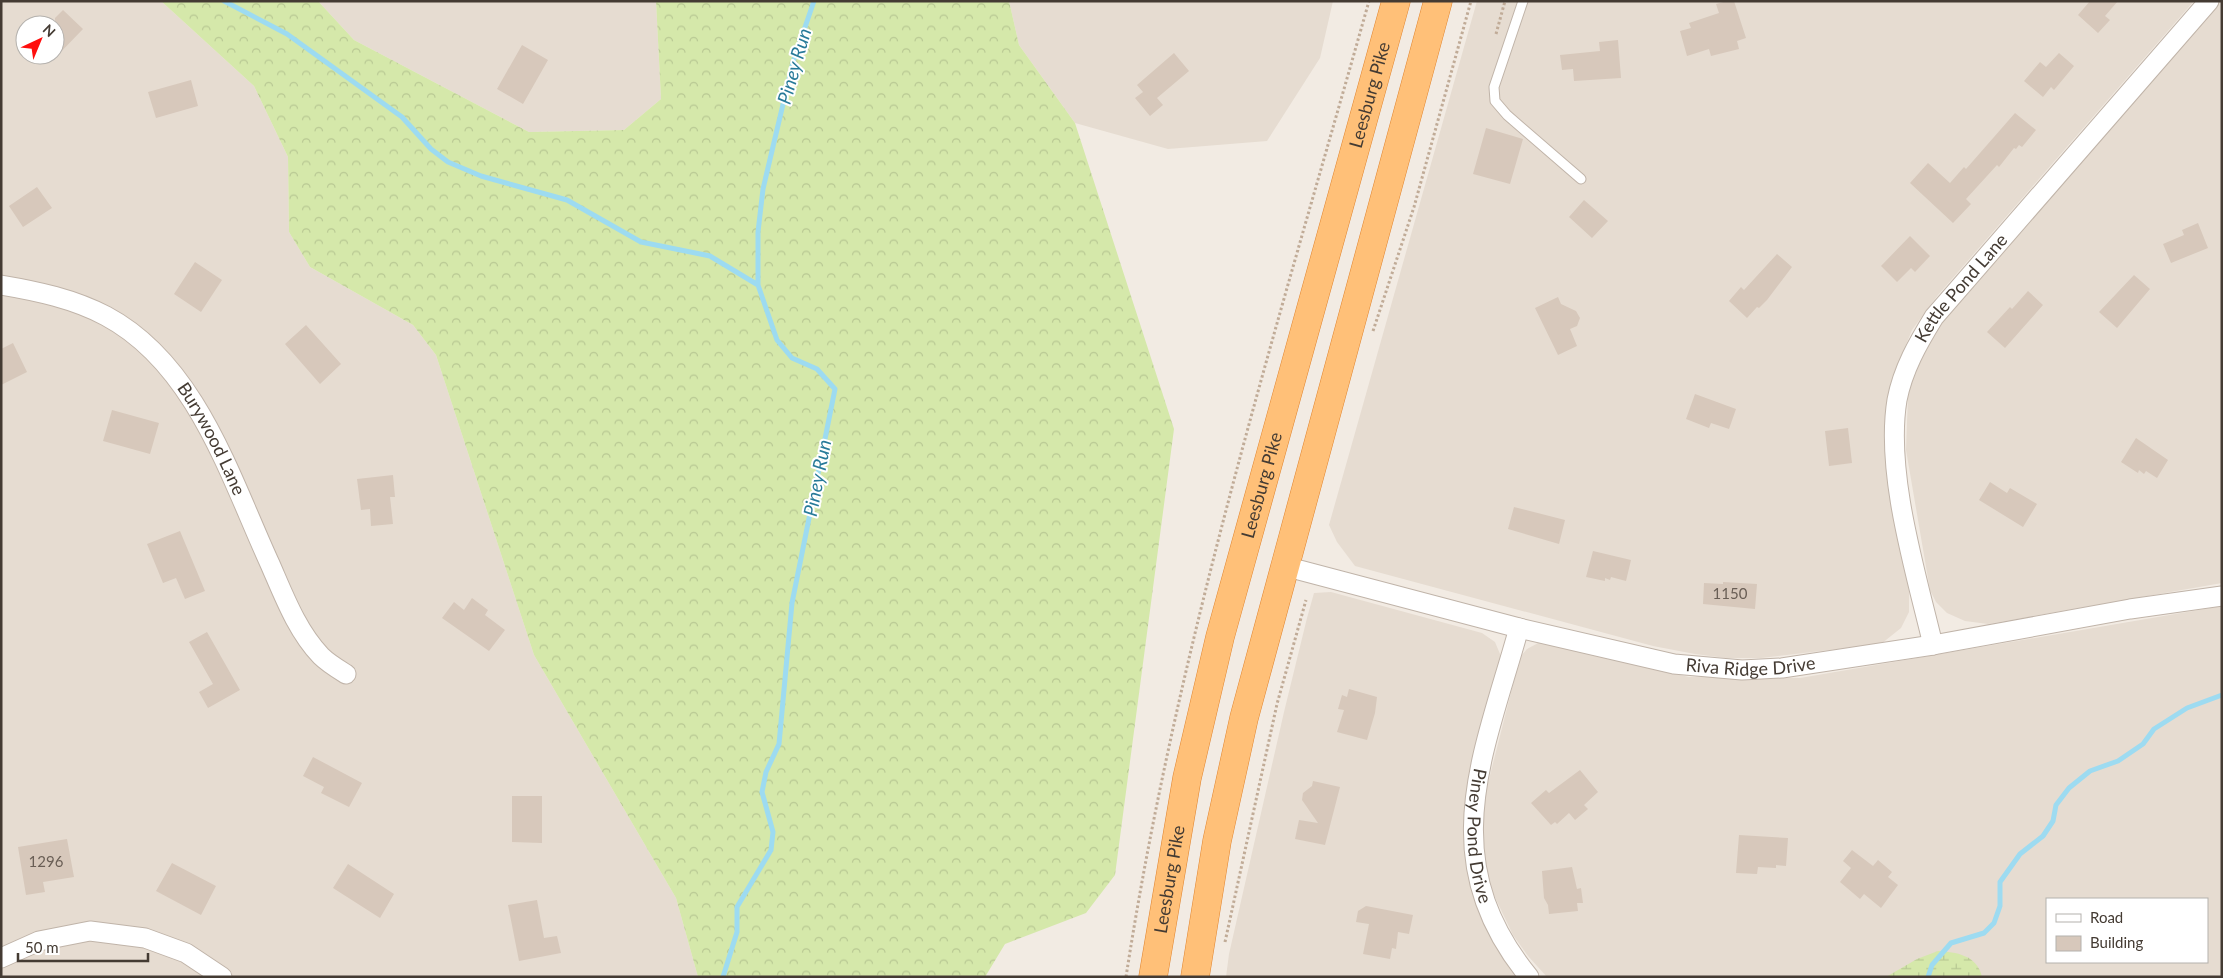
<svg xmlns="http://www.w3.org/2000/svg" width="2223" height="978" viewBox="0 0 2223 978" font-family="Lato,sans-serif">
  <defs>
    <pattern id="forest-crowns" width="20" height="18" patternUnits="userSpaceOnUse" patternTransform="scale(1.25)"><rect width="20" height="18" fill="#d5e8aa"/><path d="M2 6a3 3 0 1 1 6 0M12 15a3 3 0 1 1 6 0" fill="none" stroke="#b8c893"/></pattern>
    <pattern id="wetland-marsh" width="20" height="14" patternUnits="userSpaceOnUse" patternTransform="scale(1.25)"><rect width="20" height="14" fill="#d5e8aa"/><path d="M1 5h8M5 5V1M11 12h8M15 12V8" fill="none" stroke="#b8c893"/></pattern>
  </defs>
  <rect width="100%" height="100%" fill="#f2ebe3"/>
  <path fill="#e6dcd1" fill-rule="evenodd" d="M1 1H161L254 86 288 157 289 232 310 267 413 325 436 355 534 655 676 898 698 977H1ZM25 25H55V55H25Z
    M318 1H656L661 99 624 130 529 132 354 40Z
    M1009 1H1333L1320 58 1267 141 1168 149 1075 123 1019 45Z
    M1477 1H2194L1938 295 1912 330 1892 379 1886 439 1909 591V612L1901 628 1881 644 1761 658H1726L1695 654 1653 646 1355 566 1337 542 1329 525Z
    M2220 1 2222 583 1988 624 1965 621 1947 613 1936 602 1930 590 1906 450 1908 395 1920 356 1945 317Z
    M1331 592 1482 633 1495 642 1500 654V668L1465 825 1522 977H1226L1229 954 1284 712 1307 618 1314 593Z
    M2222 606V977H1547L1528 956 1513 935 1491 889 1485 858 1482 821 1487 787 1520 657 1527 649 1540 642 1689 677 1800 678ZM2047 899H2207V962H2047Z"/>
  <path fill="url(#forest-crowns)" d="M161 1H318L354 40 529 132 624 130 661 99 656 1H1009L1019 45 1075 123 1174 429 1115 875 1086 913 1005 944 985 977H698L676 898 534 655 436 355 413 325 310 267 289 232 288 157 254 86Z"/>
  <path fill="url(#wetland-marsh)" d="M1938 951C1956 952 1977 955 1982 977H1886L1917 959Z"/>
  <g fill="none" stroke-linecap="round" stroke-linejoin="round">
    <path stroke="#9ddbf1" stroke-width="5" d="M224 1 287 34 402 117 431 149 448 162 481 176 567 200 641 242 710 256 758 285
      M723 977 737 932V907L771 850 773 832 762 792 766 772 779 744 792 603 835 389 817 369 792 358 777 340 758 285V232L763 189 793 62 814 1
      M1928 977 1932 965 1951 943 1984 933 1994 923 2000 906V882L2020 854 2043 836 2053 821 2056 805 2069 788 2090 771 2118 761 2143 744 2154 729 2187 708 2222 695"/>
  </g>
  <path fill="#d7c8bb" d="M1727 1H1734L1746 38 1737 41 1739 49 1711 56 1709 49 1687 56 1680 31 1691 28 1689 23 1719 13 1716 4Z
    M2090 1H2118L2105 16 2110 20 2098 33 2078 15Z
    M63 10 83 29 55 58V18Z
    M1618 40 1621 78 1574 81 1573 69 1562 70 1560 55 1600 51 1599 42Z
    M522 45 548 60 523 104 497 89Z
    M1174 53 1189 71 1157 98 1163 105 1150 116 1135 98 1143 92 1137 85Z
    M2059 53 2074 66 2054 90 2051 87 2043 97 2024 81 2040 62 2046 67Z
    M191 80 198 106 156 118 148 92Z
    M2015 113 2036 130 2022 147 2019 145 2016 149 2014 148 1999 167 1997 165 1966 199 1971 204 1953 223 1910 183 1928 163 1950 183 1964 167 1966 169Z
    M1486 128 1523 139 1510 184 1473 174Z
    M37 187 52 208 23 227 9 206Z
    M1584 200 1608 221 1592 238 1569 217Z
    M2198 223 2208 248 2171 263 2163 244 2184 235 2182 230Z
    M1910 236 1930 256 1915 272 1911 268 1897 282 1881 266Z
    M1777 254 1792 267 1767 300 1759 308 1757 307 1747 318 1729 301 1741 287 1744 290Z
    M195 262 222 280 201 312 174 294Z
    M2134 275 2150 289 2117 328 2099 312Z
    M2028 291 2043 305 2005 348 1987 332 2010 307 2012 309Z
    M1558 297 1561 304 1576 311 1580 318 1577 326 1570 329 1577 346 1558 355 1535 308Z
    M306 325 341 364 320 384 285 344Z
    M13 343 27 372 1 385V349Z
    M1695 394 1736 409 1729 429 1711 423 1709 428 1686 419Z
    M112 410 159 423 150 454 103 441Z
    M1848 428 1852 463 1829 466 1825 431Z
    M2136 438 2168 460 2157 478 2146 471 2144 474 2139 470 2138 473 2121 462Z
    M393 475 395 497H390L393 524 371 526 370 509 361 510 357 479Z
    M1990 482 2007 493 2010 488 2037 504 2023 527 1979 500Z
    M1514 507 1565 520 1559 544 1508 529Z
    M180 531 205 591 185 599 176 578 163 583 147 544Z
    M1593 551 1631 560 1626 581 1611 577 1610 580 1605 578V581L1586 577Z
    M1723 582 1757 584 1755 609 1703 604 1704 583 1723 584Z
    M472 598 488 610 485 615 505 630 489 651 442 618 454 602 464 610Z
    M207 632 240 690 208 708 199 692 213 684 189 642Z
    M1349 689 1377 697 1375 713 1367 740 1337 732 1344 710 1338 709 1342 695 1347 697Z
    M313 757 362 783 349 807 321 793 324 787 303 776Z
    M1580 770 1598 792 1584 805 1588 809 1575 820 1569 813 1557 824 1555 822 1551 825 1531 803 1546 790 1549 793Z
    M1313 781 1340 787 1325 845 1295 839 1299 820 1318 823 1302 800 1303 793 1312 786Z
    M512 796H542V843L512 842Z
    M1739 835 1788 838 1786 866 1776 865V868L1758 867 1757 874 1736 873Z
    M67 839 74 877 43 882 45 892 26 895 18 847Z
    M1852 850 1873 866 1878 860 1892 872 1888 877 1898 885 1881 908 1864 894 1860 899 1840 882 1851 868 1843 861Z
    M172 863 216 886 201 915 156 891Z
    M348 864 394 894 380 918 333 888Z
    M1572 867 1577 889 1581 888 1583 903H1577L1578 911 1549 914 1548 905 1544 898 1542 871Z
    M537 900 544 938 557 936 561 953 519 961 508 905Z
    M1366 906 1413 915 1409 934 1398 932 1396 949 1392 948 1390 959 1363 954 1369 924 1356 922 1358 911Z"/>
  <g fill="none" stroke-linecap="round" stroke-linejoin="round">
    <defs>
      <path id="service" d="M1523 1 1494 87 1495 101 1507 115 1581 179"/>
      <g id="minor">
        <path id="s1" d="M1 285C37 291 74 299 106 316 196 364 230 477 270 564 284 596 297 631 321 656 328 663 338 669 346 674"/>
        <path id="s2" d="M1284 566 1519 628 1674 664 1742 670 1782 668 1933 645 2130 609 2222 596"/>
        <path id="s3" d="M1519 628C1483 757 1433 859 1529 977"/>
        <path id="s4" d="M1933 645C1916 573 1885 473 1897 400 1903 369 1918 343 1934 317L2209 1"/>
        <path d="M1 958 39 941 90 931 145 938 186 953 222 977"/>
      </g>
      <g id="trunk">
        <path id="s5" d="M1153 977 1187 778 1220 637 1396 1"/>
        <path d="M1195 977 1217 841 1244 718 1438 1"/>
      </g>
    </defs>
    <use href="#service" stroke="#c0b4a9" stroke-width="11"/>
    <use href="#minor" stroke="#c0b4a9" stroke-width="21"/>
    <use href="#trunk" stroke="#e0842f" stroke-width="29"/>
    <path stroke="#c0ab97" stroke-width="3" stroke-dasharray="2.5 2.5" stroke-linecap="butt" d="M1496 34 1505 1
      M1373 331 1414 207 1471 1
      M1225 942 1277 704 1306 600
      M1126 977C1177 645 1278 324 1369 1"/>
    <use href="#service" stroke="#fff" stroke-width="9"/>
    <use href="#minor" stroke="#fff" stroke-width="19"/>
    <use href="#trunk" stroke="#ffc078" stroke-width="28"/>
  </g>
  <g text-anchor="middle" stroke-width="4" stroke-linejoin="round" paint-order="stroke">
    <g font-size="15" fill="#695e55">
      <text x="1730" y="599">1150</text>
      <text x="46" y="867">1296</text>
    </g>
    <g font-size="18" fill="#443b33" stroke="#fff">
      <text dy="6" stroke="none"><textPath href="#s5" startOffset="909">Leesburg Pike</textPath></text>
      <text dy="6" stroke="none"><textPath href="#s4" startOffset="380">Kettle Pond Lane</textPath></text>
      <text dy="6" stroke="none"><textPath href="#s1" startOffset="275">Burywood Lane</textPath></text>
      <text dy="6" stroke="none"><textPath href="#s5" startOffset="504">Leesburg Pike</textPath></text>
      <text dy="6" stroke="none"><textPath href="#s2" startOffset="479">Riva Ridge Drive</textPath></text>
      <text dy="6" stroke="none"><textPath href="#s3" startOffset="214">Piney Pond Drive</textPath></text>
      <text dy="6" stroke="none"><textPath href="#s5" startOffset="99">Leesburg Pike</textPath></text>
    </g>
    <g font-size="19" font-style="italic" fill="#277a99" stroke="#fff">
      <text transform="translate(794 66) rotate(-74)" y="7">Piney Run</text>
      <text transform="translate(817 478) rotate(-79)" y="7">Piney Run</text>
    </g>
  </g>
  <rect width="2223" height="978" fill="none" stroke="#443b33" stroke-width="5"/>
  <rect x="2046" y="898" width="162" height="65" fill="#ffffff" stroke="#b4b1ad"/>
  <rect x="2056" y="914" width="25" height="8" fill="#ffffff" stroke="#b4b1ad"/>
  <text x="2090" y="923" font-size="15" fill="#443b33">Road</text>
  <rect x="2056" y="936" width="25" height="15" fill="#d7c8bb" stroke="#b4b1ad"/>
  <text x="2090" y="948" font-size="15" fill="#443b33">Building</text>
  <g transform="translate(40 40) rotate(44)"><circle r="24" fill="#ffffff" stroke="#b4b1ad"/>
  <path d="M0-4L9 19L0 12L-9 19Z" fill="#ff0e0d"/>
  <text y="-8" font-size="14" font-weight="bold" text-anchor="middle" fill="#443b33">N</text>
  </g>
  <path d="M18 953v8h130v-8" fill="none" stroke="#443b33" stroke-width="2.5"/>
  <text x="25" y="953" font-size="15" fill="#443b33" stroke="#ffffff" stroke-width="4" paint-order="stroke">50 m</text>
</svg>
